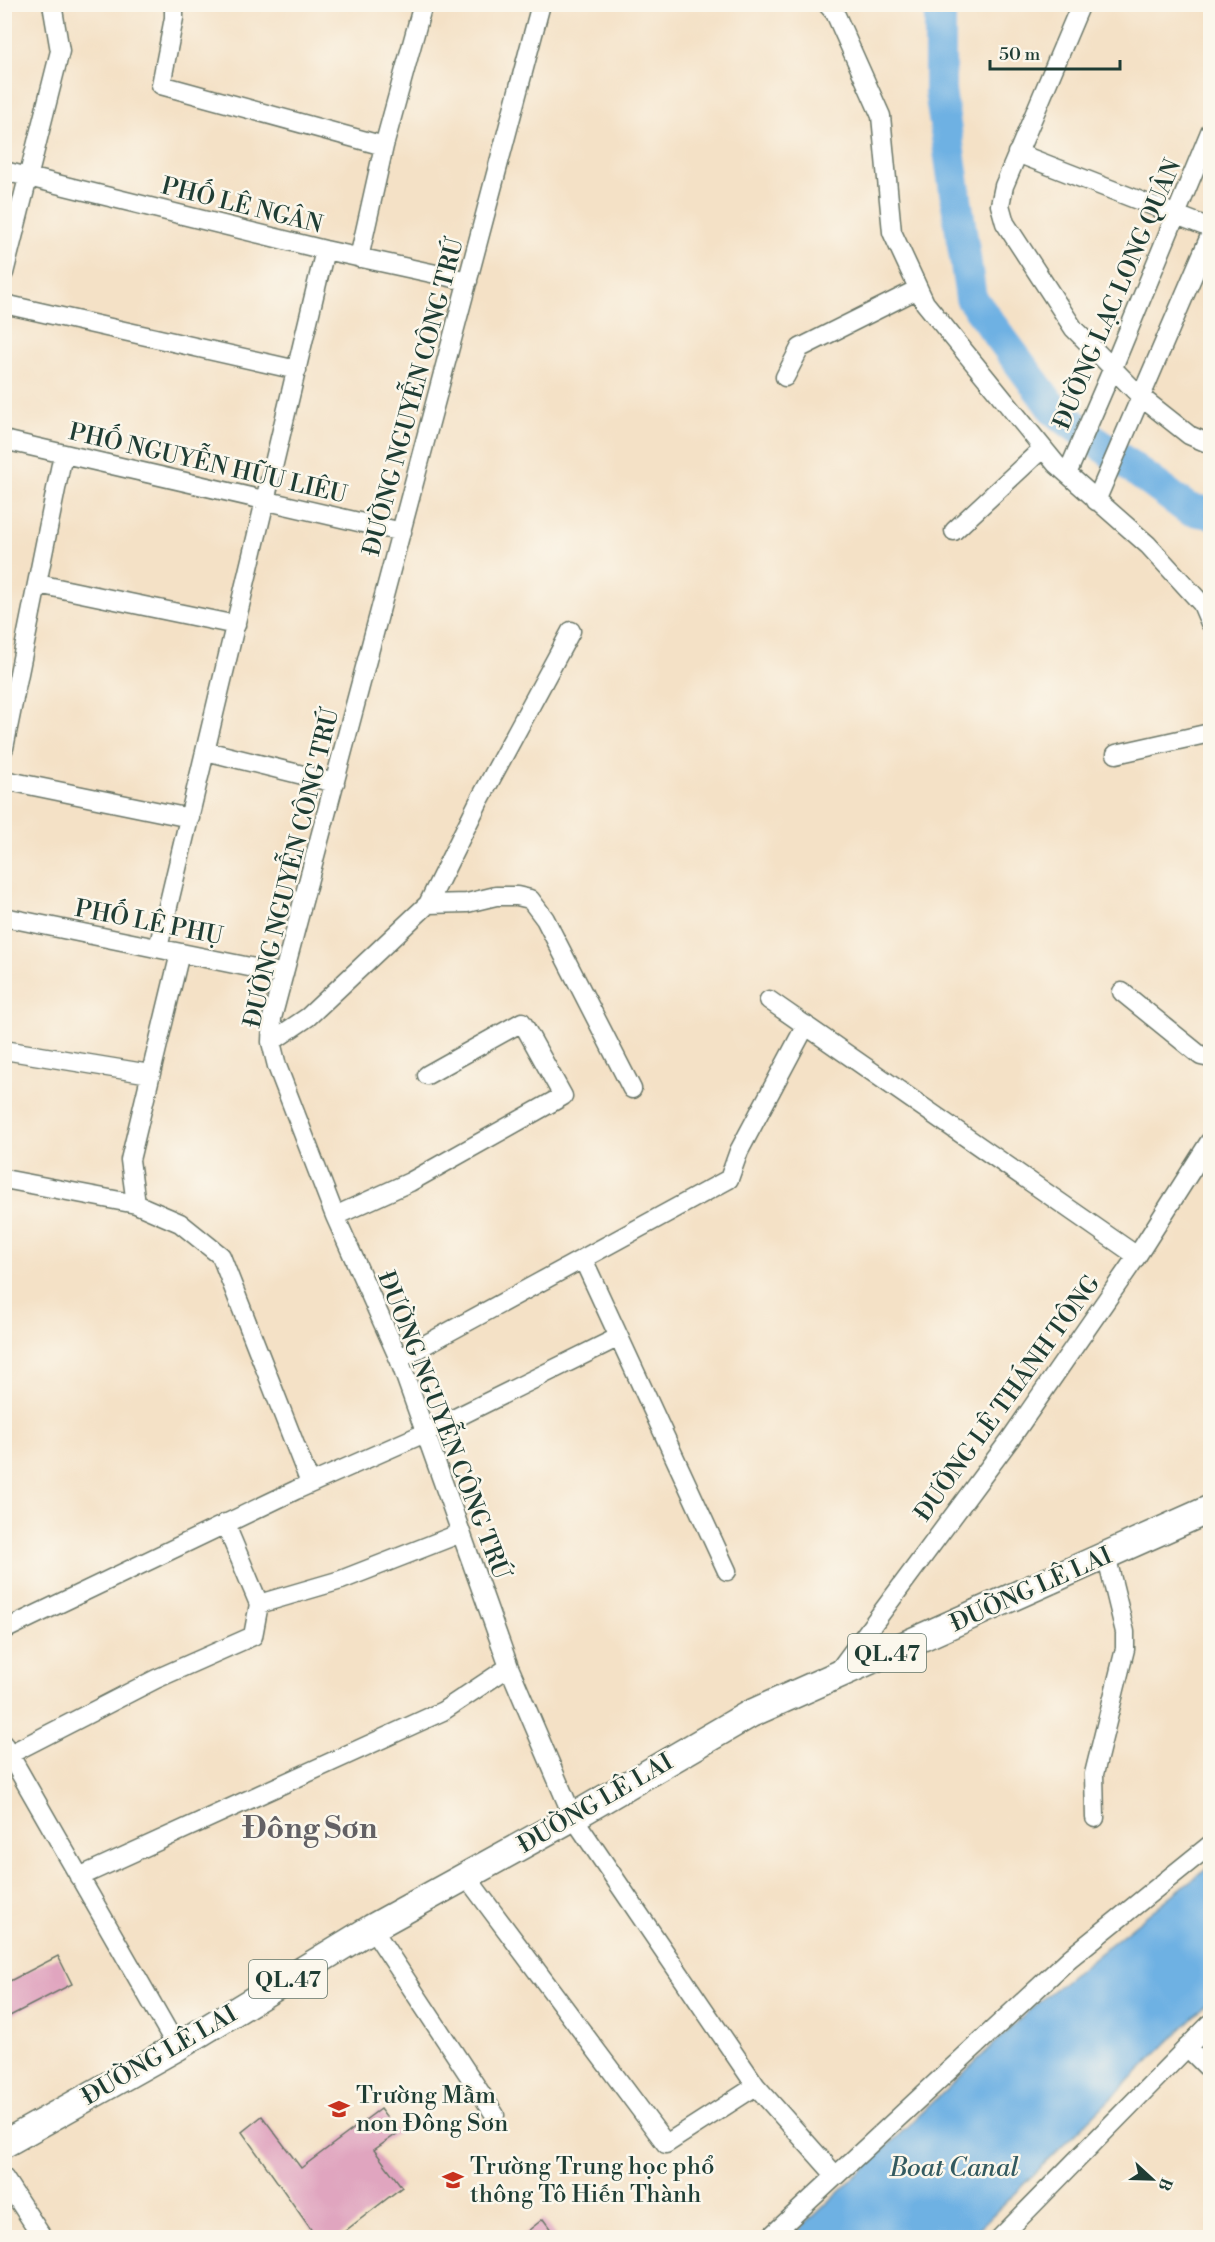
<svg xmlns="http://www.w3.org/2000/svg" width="1215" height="2242" viewBox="0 0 1215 2242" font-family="'Libre Bodoni',serif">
  <rect width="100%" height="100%" fill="#fbf7ec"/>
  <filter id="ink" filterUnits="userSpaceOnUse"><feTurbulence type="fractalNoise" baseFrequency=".0167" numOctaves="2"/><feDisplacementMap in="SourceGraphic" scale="12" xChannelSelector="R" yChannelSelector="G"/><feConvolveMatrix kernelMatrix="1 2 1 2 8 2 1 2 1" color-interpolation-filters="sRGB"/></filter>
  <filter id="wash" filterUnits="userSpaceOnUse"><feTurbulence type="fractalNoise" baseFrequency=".008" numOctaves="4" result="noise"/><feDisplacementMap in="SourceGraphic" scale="24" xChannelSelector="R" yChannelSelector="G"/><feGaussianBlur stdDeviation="1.35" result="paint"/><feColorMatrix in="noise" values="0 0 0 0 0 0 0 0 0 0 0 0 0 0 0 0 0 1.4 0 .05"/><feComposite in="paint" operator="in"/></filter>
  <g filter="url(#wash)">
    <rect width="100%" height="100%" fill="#f4e1c6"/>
    <path fill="#6eb1e3" stroke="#46778c" stroke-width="1.5" d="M1210 1865V2001L970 2237H792L1036 2004Z"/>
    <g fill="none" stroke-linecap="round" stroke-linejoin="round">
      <path stroke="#6eb1e3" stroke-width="32" d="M940 4V91L971 298 1055 411 1188 509 1210 513"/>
    </g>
    <g id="blocks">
      <path fill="#e0a5bf" d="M58 1956 72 1984 4 2019V1984Z
        M380 2109 398 2133 374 2150 402 2187 336 2238H317L242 2132 262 2116 301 2168Z
        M543 2219 557 2238H519Z"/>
    </g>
  </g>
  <g filter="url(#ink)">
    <use href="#blocks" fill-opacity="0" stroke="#6a7667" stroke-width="1.5"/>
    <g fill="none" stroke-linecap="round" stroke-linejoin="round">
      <defs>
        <path id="minor" d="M174 4V18L161 85 384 146
          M827 4 835 13 881 116 892 232 925 303 1056 464 1148 545 1202 604 1210 623
          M1081 4 1004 186 1000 205 1005 223 1074 329 1141 397 1189 435 1210 444
          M1017 153 1210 228
          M4 171 325 250 468 281
          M359 258 384 146 423 4
          M4 273 60 51 52 4
          M4 304 297 370
          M785 377 800 348 918 289
          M4 440 402 532
          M1067 474 1112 370 1210 132
          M1096 501 1210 236
          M954 531 1043 448
          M38 584 236 625
          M4 748 63 454
          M206 751 335 783
          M1116 754 1210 733
          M4 780 190 818
          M428 904 467 903 496 896H517L530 899 545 919 632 1089
          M4 917 284 974
          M158 948 325 250
          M180 953 130 1160 136 1204 180 1223 221 1256 310 1483
          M1122 992 1201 1056 1210 1058
          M769 1000 1137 1256
          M271 1042 308 1017 428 904 478 803 571 631
          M4 1050 150 1074
          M4 1179 136 1204
          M335 1216 410 1182 563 1096 522 1022 427 1075
          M583 1259 727 1571
          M399 1359 729 1179 739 1151 806 1025
          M259 1604 341 1580 461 1533
          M4 1630 296 1490 425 1433 619 1337
          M836 1674 1011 1438 1137 1256 1210 1141
          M4 1745 177 2047
          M10 1754 156 1679 253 1636 259 1604 225 1523
          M1095 1818 1094 1774 1125 1649V1632L1106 1555
          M466 1876 666 2144 756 2086 573 1817 509 1667 399 1359 335 1216 277 1066 271 1042 272 1018 541 4
          M79 1877 443 1711 509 1667
          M372 1928 495 2115
          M1187 2047 1210 2070
          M756 2086 835 2175
          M4 2178 43 2238
          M769 2238 1070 1958 1210 1845
          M1000 2238 1210 2024"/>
        <path id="highway" d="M4 2144 177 2047 372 1928 573 1817 750 1714 1210 1509"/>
      </defs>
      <use href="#minor" stroke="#6a7667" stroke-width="21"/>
      <use href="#highway" stroke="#6a7667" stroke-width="30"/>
      <use href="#minor" stroke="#fff" stroke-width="18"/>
      <use href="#highway" stroke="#fff" stroke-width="27"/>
    </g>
  </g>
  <defs>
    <symbol id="school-bare" viewBox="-9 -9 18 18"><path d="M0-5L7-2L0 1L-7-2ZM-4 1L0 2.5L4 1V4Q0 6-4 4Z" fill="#c8321e" stroke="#fbf7ec" stroke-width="2.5" paint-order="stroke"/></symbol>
  </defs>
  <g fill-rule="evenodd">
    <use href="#school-bare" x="324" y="2094" width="30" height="30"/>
    <use href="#school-bare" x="438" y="2165" width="30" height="30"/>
  </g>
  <g text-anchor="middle" stroke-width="5" stroke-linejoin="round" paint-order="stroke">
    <g fill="#fbf7ec" stroke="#61756b" stroke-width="1.5">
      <rect x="848" y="1634" width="78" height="38" rx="4.5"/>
      <rect x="249" y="1960" width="78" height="38" rx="4.5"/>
    </g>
    <g font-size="22" font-weight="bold" fill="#1f3d34">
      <text x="887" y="1661">QL.47</text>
      <text x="288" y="1987">QL.47</text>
    </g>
    <g font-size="24" fill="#1f3d34" stroke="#fbf7ec">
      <text transform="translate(242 205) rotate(14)" y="8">PHỐ LÊ NGÂN</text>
      <text transform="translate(1117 294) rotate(-67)" y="8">ĐƯỜNG LẠC LONG QUÂN</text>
      <text transform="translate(413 397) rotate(-75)" y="8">ĐƯỜNG NGUYỄN CÔNG TRỨ</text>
      <text transform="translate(208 463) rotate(13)" y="8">PHỐ NGUYỄN HỮU LIÊU</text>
      <text transform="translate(291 868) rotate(-76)" y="8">ĐƯỜNG NGUYỄN CÔNG TRỨ</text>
      <text transform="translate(149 922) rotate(11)" y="8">PHỐ LÊ PHỤ</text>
      <text transform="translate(1007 1398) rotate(-54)" y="8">ĐƯỜNG LÊ THÁNH TÔNG</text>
      <text transform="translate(444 1425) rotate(69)" y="8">ĐƯỜNG NGUYỄN CÔNG TRỨ</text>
      <text transform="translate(1031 1589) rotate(-24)" y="8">ĐƯỜNG LÊ LAI</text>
      <text transform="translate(595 1803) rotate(-30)" y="8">ĐƯỜNG LÊ LAI</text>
      <text transform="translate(159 2055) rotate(-30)" y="8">ĐƯỜNG LÊ LAI</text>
    </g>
    <g font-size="24" fill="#1f3d34" stroke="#fbf7ec" text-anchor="start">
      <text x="356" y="2103">Trường Mầm<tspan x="356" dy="28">non Đông Sơn</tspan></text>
      <text x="470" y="2174">Trường Trung học phổ<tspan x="470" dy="28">thông Tô Hiến Thành</tspan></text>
    </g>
    <g font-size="26" font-style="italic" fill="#335a60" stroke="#fbf7ec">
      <text x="954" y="2176">Boat Canal</text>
    </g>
    <g font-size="30" font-weight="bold" fill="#636165" stroke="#fbf7ec">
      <text x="310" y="1838">Đông Sơn</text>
    </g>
  </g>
  <rect width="1215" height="2242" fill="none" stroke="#fbf7ec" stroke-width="24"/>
  <g transform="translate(1152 2179) rotate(112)" stroke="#fbf7ec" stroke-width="4.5" paint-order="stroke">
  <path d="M0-4.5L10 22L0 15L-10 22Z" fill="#1f3d34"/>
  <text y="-9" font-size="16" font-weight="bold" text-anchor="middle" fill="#1f3d34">B</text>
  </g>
  <path d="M990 60v9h130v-9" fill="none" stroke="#1f3d34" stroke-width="3"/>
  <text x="999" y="60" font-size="18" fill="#1f3d34" stroke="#fbf7ec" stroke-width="4.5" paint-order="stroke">50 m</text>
</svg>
